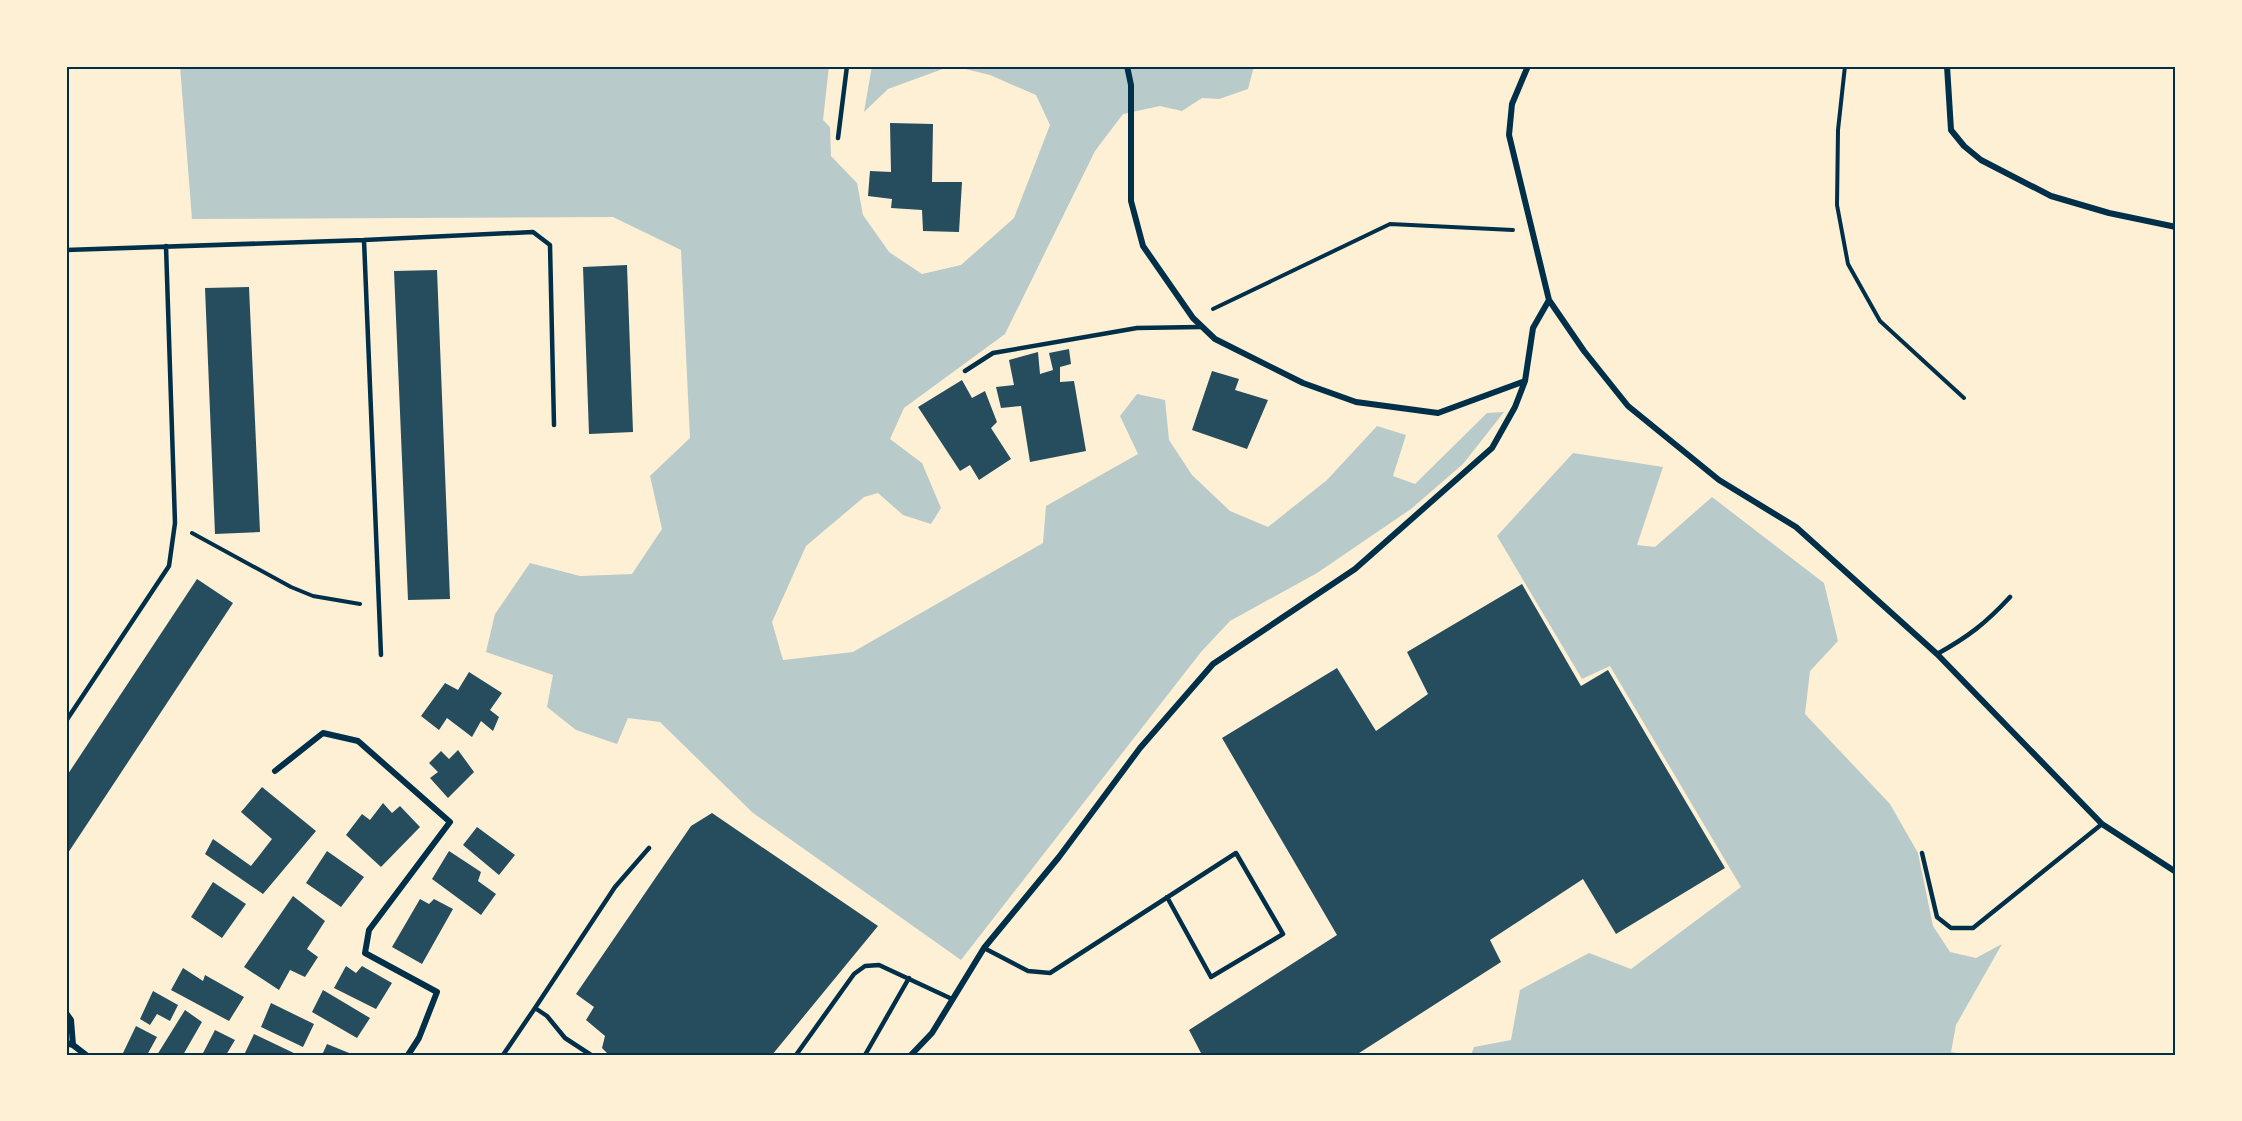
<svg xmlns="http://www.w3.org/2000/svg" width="2242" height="1121" viewBox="0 0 2242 1121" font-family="Overpass,sans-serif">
  <rect width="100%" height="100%" fill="#fdf0d5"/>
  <path fill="#b9caca" d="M180 66H829L823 120 830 127 831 156 857 183 863 215 889 252 922 274 961 265 1014 218 1050 125 1036 95 990 75 953 66H1254L1248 89 1219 99 1202 98 1182 111 1160 106 1123 114 1095 151 1005 334 904 408 890 439 922 463 941 508 931 524 903 515 878 493 864 497 806 546 772 622 783 660 853 652 1043 543 1046 506 1138 454 1120 416 1137 394 1165 400 1169 440 1192 475 1230 511 1268 527 1327 480 1377 426 1406 435 1393 476 1415 484 1487 413 1504 412 1463 464 1411 509 1317 573 1230 621 1201 652 961 960 753 813 660 722 628 718 617 744 576 730 547 707 553 675 486 652 495 614 530 563 580 576 632 574 662 529 650 476 690 438 681 250 613 217 192 219Z
    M872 66H951L888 89 864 112Z
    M1573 453 1663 467 1637 545 1655 547 1712 497 1824 583 1838 641 1810 671 1805 714 1890 804 1918 853 1933 926 1950 952 1976 958 2002 944 1956 1025 1951 1052 1969 1055H1471L1474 1047 1511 1040 1520 990 1589 953 1631 969 1741 887 1610 666 1582 679 1497 536Z"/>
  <path fill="#264d5e" d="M890 123 933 124 932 182H962L959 232 923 231 922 210 891 208 892 199 868 196 870 171 891 172Z
    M627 265 633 432 589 434 583 267Z
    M437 270 450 599 408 600 394 271Z
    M249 287 260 532 215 534 205 288Z
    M1069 349 1071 364 1060 367V382L1074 381 1086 451 1030 462 1021 406 1001 408 996 387 1014 385 1009 360 1038 352 1040 374 1053 370 1049 353Z
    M1212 371 1239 379 1235 390 1268 400 1247 449 1192 430Z
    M962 380 972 398 985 391 997 422 991 428 1011 459 979 480 970 465 960 471 918 407Z
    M197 579 233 603 66 856V777Z
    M1522 584 1581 686 1608 670 1725 868 1616 934 1583 879 1490 940 1501 962 1356 1055H1202L1189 1030 1337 935 1222 738 1337 668 1376 731 1428 694 1407 652Z
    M469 672 502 693 490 710 499 717 493 731 481 721 472 737 447 718 439 730 421 716 445 683 458 690Z
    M458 750 474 772 448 798 430 778 438 772 429 763 441 751 449 759Z
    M262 787 316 831 263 894 205 854 213 839 251 866 272 839 241 812Z
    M383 803 392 813 400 806 420 827 381 867 346 835 362 814 370 820Z
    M712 813 878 926 772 1055H609L602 1048 605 1036 586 1020 594 1007 576 994 691 826Z
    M477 827 515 855 499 875 463 845Z
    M327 851 364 877 341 907 306 883Z
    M449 851 481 872 478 881 496 894 481 915 432 879Z
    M213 882 246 904 222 938 191 917Z
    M293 896 325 921 307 949 318 957 305 977 290 970 279 990 244 967Z
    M420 899 429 904 434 899 453 909 422 964 392 947Z
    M346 966 356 973 362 966 392 983 376 1009 334 988Z
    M183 968 203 981 205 975 244 997 229 1021 171 990Z
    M323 990 370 1018 357 1038 312 1012Z
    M153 991 178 1005 170 1021 157 1014 150 1025 140 1019Z
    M271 1003 314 1024 303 1047 261 1027Z
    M185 1010 202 1022 183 1055H157Z
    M136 1026 157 1037 147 1055H126L123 1053Z
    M215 1030 235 1040 226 1055H202Z
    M254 1034 298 1055H244Z
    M327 1044 354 1055H322Z"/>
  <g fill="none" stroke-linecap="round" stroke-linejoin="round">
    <path stroke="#003049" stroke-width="4" d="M1845 66 1838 130 1837 205 1848 264 1880 321 1964 398
      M1213 309 1390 224 1513 230
      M192 533 291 587 313 596 360 604"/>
    <path stroke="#003049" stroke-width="4.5" d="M838 138 847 66
      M364 240 381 655
      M66 250 364 240 533 232 550 245 554 425
      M965 371 993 353 1137 328 1200 327
      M1937 654C1968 637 1986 623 2010 597
      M66 721 169 566 175 523 166 246
      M1922 853 1937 917 1951 928H1973L2102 824
      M984 948 1028 971 1050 973 1236 853 1283 934 1211 977 1167 897
      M535 1008 615 887 649 848
      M503 1055 535 1008 547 1016 565 1038 591 1055
      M796 1055 854 974 865 966 879 965 952 999
      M865 1055 909 978"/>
    <path stroke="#003049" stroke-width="6" d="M1127 66 1131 85V201L1143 246 1193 318 1215 339 1303 383 1356 402 1438 413 1525 381
      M1528 66 1512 104 1509 135 1549 300 1584 351 1628 406 1719 480 1796 527 1937 654 2102 824 2176 872
      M1947 66 1951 130 1964 146 1981 160 2051 196 2109 213 2176 227
      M275 771 323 733 358 741 450 822 369 930 365 953 437 992 419 1038 408 1055
      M66 1013 71 1020 73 1045
      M66 1043 73 1045 86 1055
      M911 1055 932 1033 984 948 1059 857 1140 748 1213 664 1355 569 1492 448 1515 407 1525 381 1533 328 1549 300"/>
  </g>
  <rect width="2242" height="1121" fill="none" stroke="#fdf0d5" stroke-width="135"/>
  <rect x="68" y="68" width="2106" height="986" fill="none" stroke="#003049" stroke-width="2"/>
</svg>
